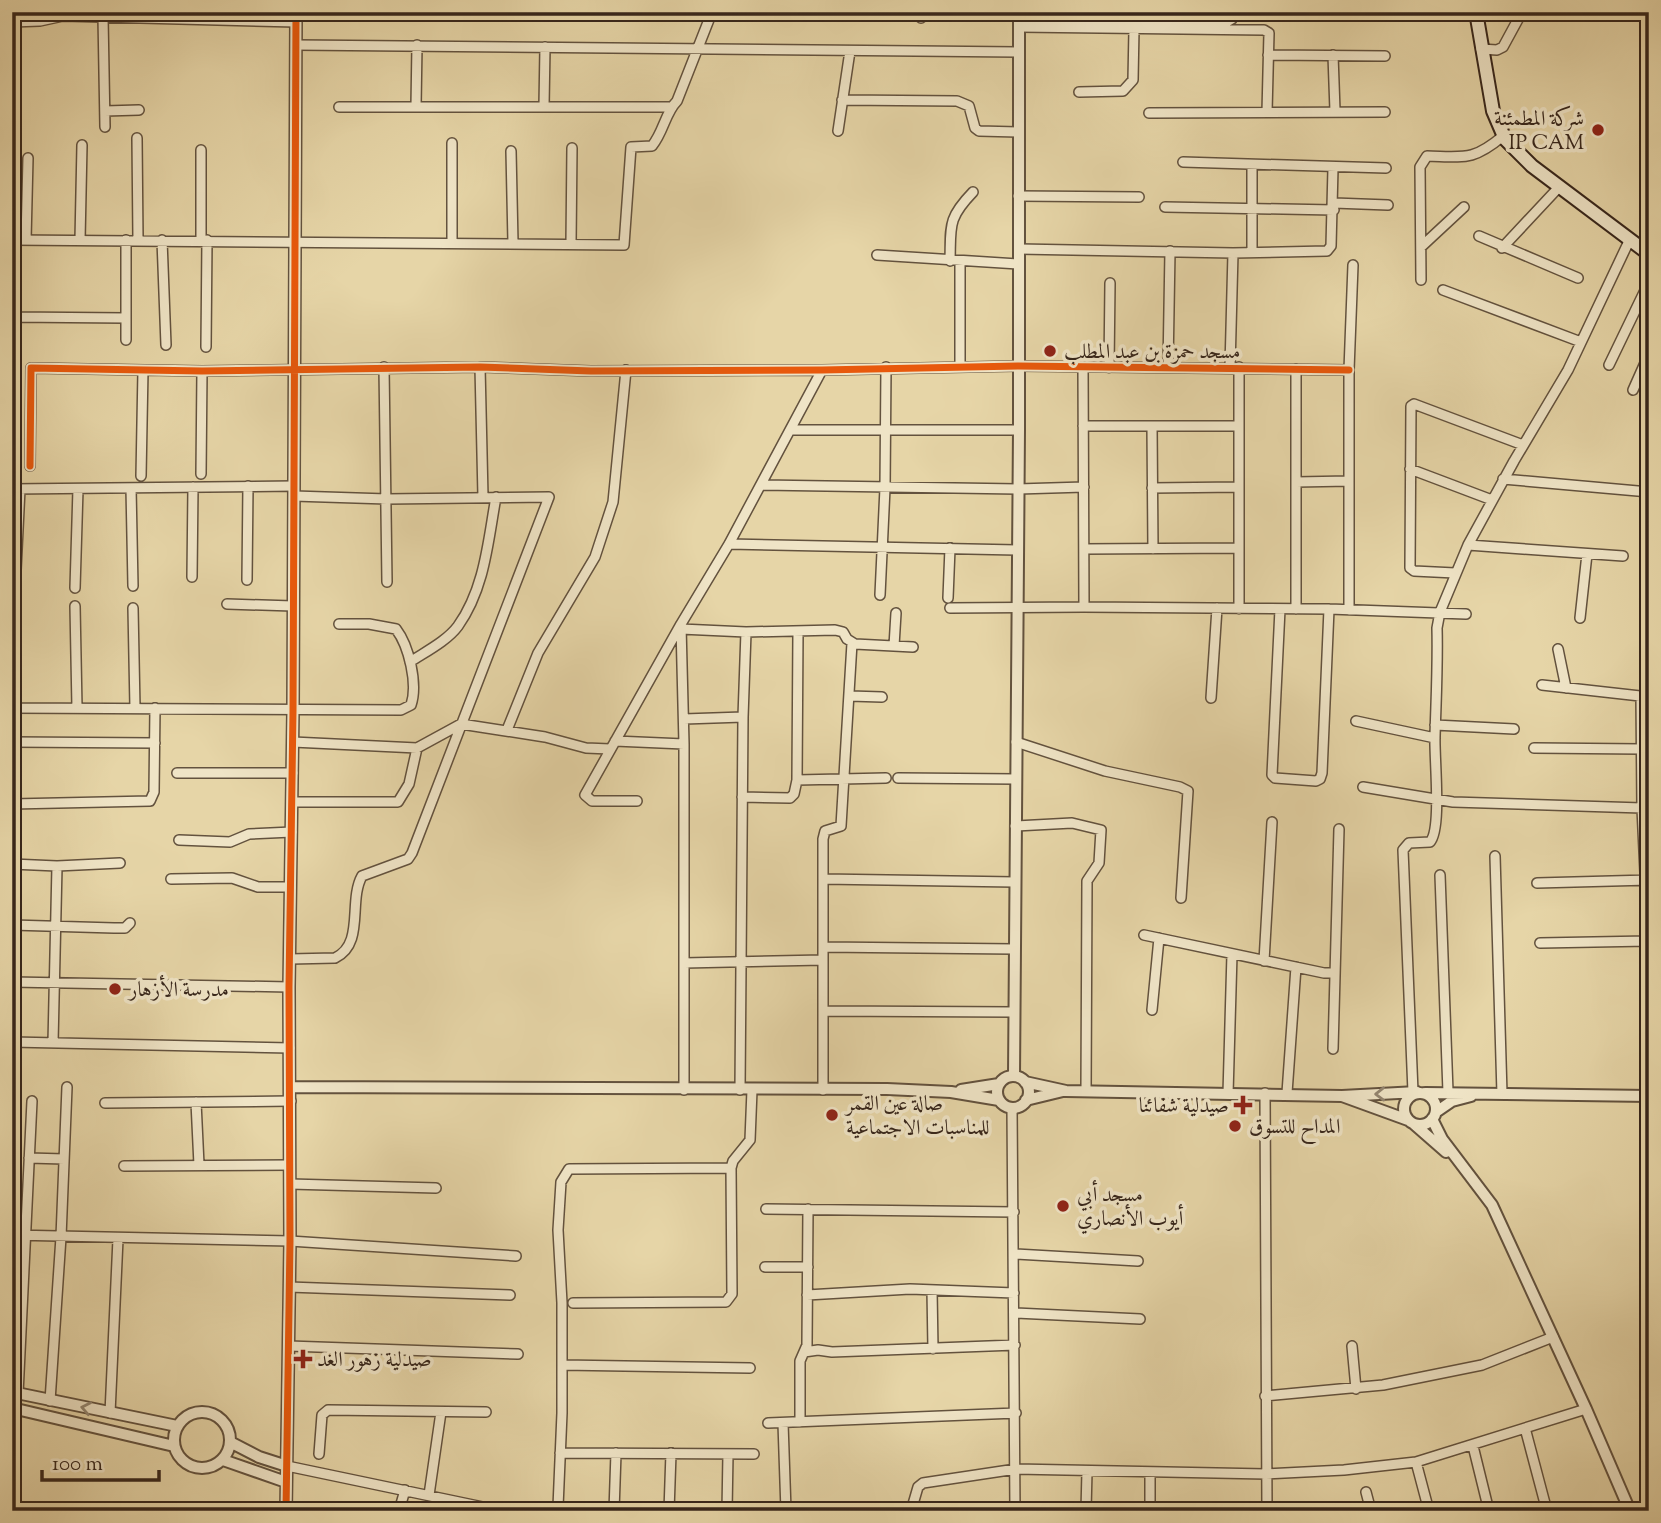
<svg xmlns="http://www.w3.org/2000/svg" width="1661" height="1523" viewBox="0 0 1661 1523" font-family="'Sorts Mill Goudy',Amiri,serif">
  <rect width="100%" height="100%" fill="#e6d5a7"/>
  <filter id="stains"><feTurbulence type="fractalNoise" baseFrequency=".00286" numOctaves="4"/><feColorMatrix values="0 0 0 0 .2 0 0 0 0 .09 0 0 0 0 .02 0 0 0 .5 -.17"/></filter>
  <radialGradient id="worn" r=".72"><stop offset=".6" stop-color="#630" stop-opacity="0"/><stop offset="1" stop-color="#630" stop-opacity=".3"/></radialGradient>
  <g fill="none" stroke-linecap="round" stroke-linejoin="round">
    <defs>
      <path id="minor" d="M103 17 105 127
        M921 18V12
        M1019 19 1227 22 1232 19 1234 12
        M12 22 40 21 63 16 296 22
        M1019 27 1264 30 1269 33 1267 112
        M296 45 1019 52
        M1481 49 1497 50 1503 47 1522 12
        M1268 55 1385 56
        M1333 55 1335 111
        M12 87V90
        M1079 92 1123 91 1133 80 1134 29
        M842 100 957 101 969 106 975 128 979 131 1018 132
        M416 106 417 45
        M544 106 545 47
        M339 107H671
        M105 111 139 110
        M1149 113 1385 112
        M838 131 850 51
        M137 138 138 240
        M201 150V240
        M511 151 513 243
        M1183 162 1386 168
        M1018 196 1139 197
        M1334 203 1388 205
        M1165 207 1334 210
        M1479 236 1578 278
        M12 240 624 245 631 147 652 146C664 131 665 113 677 101L712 12
        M26 240 28 158
        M80 240 82 145
        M162 240 166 345
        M452 243V143
        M571 243 572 148
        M1421 247 1464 207
        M1502 248 1560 186
        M1019 249 1233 253 1327 251 1331 246 1333 168
        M1252 252V166
        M877 255 1019 264
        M950 261C951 226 947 219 973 192
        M960 262V366
        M1421 280 1420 167 1427 156C1465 157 1473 161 1503 136
        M1443 290 1581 342
        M12 313 13 355
        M12 317 126 318
        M126 340V240
        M206 347 207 240
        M1609 365 1649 282
        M384 367 387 582
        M480 367 483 497
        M1083 367 1084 607
        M1168 367 1170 251
        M1230 367 1233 253
        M1109 368 1110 283
        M1633 390 1649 354
        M1083 426H1239
        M1152 426 1153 549
        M791 430H1019
        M30 466 31 368 202 371 480 367 591 371 822 370 1018 366 1349 370
        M1410 469 1492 500
        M201 474 202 371
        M141 476 143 370
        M1503 479 1649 492
        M1296 482 1349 481
        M762 485 1018 489 1084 487
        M131 488 133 586
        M1152 488 1239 487
        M12 489 294 486
        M729 544 1017 550
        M1468 545 1623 556
        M1084 549 1239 548
        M1455 573 1414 571 1410 568 1411 406 1414 404 1523 445
        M192 577 193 487
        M247 580 248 486
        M75 588 78 489
        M15 590 20 489
        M1649 591 1645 599 1649 605
        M880 595 885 488 886 367
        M948 598 950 548
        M227 604 293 606
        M75 606 77 708
        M133 608 135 708
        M950 608 1084 607 1329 609 1466 614
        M1239 609V367
        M1280 609 1272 775 1275 778 1316 781 1320 779 1322 773 1329 609
        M1296 609V369
        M1349 610V370L1353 265
        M1580 618 1587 554
        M681 626 684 744V1090
        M681 629 746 632 835 630 843 632 847 639 855 644 913 647
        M894 646 896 613
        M1558 649 1566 688
        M410 662C425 652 447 641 458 626 485 588 488 541 496 497
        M1542 685 1649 697
        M850 696 882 697
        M1641 696 1642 808 1649 959
        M1211 698 1217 608
        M12 708 401 710 411 705C418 684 409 646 396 629L369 624H339
        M13 708 16 607
        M684 719 743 717
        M1356 721 1435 738
        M1435 725 1514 729
        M507 730 538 653 595 557 613 502 626 370
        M615 741 684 744
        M12 742 155 743
        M293 742 417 748 461 724 545 737 586 748 610 749
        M1016 742 1105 771 1180 787 1188 791 1181 898
        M1534 748 1641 749
        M177 773H293
        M898 778 1016 779
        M797 780 886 778
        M1363 787 1453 802 1642 808
        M742 797 790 798 794 794 797 780 798 631
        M637 801H592L585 795 681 624 729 544 822 370
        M292 802H398L409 784 417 748
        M12 804 150 801 154 792 155 708
        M1015 826 1072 823 1101 830 1099 863 1087 881 1086 1091
        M179 840 230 842 249 834 292 832
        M1495 856 1502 1094
        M12 864 57 866 53 1043
        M57 866 120 863
        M1440 875 1448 1092
        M171 879 232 878 258 887H291
        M823 879 1015 882
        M1537 883 1649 880
        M12 925 114 928H125L130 923
        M1144 935 1324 973H1334
        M1540 943 1648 941
        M823 947 1014 949
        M290 959 335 958C365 944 348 901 362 876L408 859 412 853 549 497 387 499 294 496
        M1264 961 1272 822
        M684 963 823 960
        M12 982 289 987
        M1152 1010 1159 938
        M823 1011 1014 1012
        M12 1042 290 1048
        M1333 1049 1339 829
        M740 1090 743 717 746 632
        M823 1090V839L825 831 841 826 852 643
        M1413 1092 1403 850 1409 843 1430 842C1442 829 1434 757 1435 736 1436 700 1438 664 1437 628L1440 612 1468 545 1514 461 1568 370 1630 239
        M1265 1093 1267 1511
        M1287 1093 1296 967
        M1228 1094 1232 954
        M196 1102 199 1165
        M105 1103 291 1101
        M1012 1108 1015 1511
        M29 1158 64 1159
        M124 1166 290 1165
        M290 1184 436 1188
        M766 1209 1014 1212
        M12 1235 290 1241 516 1256
        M1014 1254 1138 1261
        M765 1267H808
        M289 1287 510 1295
        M932 1290 933 1349
        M807 1295 910 1289 1014 1293
        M573 1303 726 1302 732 1294 731 1168 733 1161 750 1140 752 1090
        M1015 1313 1140 1319
        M289 1346 518 1354
        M1352 1346 1356 1389
        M804 1352 818 1350 832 1352 1015 1345
        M562 1365 750 1368
        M18 1394 32 1101
        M1265 1396 1383 1385 1482 1365 1553 1337
        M50 1401 61 1237 67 1087
        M110 1413 118 1239
        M800 1422V1361L807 1345 808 1209
        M768 1423 1016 1413
        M783 1423 786 1511
        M1525 1428 1547 1511
        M1473 1446 1489 1511
        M560 1453 754 1454
        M319 1454 322 1415 328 1410 486 1412
        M1416 1462 1429 1511
        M287 1466 502 1511
        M1150 1472V1511
        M1366 1492 1371 1511
        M429 1495 441 1412
        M558 1507 562 1413V1303L558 1230 561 1182 569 1169 731 1168
        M399 1511 405 1490
        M614 1511 616 1453
        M669 1511 671 1453
        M727 1511 728 1454
        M911 1511 918 1487 923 1483 1016 1469 1266 1474 1344 1470 1416 1462 1586 1409
        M1086 1511 1087 1471"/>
      <path id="tertiary" d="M1014 1076 1019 430V12
        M997 1092a16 16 0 1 1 32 0a16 16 0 1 1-32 0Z
        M1025 1082 1066 1091 1342 1096 1417 1092
        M291 1087 887 1089 951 1092 999 1100
        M961 1090 999 1084
        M1404 1109a16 16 0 1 1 32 0a16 16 0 1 1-32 0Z
        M1425 1093 1649 1096
        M1342 1096 1408 1120
        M1026 1100 1063 1091
        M1436 1112 1452 1101 1471 1096
        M1432 1119 1442 1139 1492 1205 1586 1409 1630 1511
        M1414 1124 1446 1152
        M12 1392 177 1426
        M12 1408 174 1446
        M174 1440a28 28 0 1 1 56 0a28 28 0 1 1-56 0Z
        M230 1442 259 1457 287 1466
        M223 1460 286 1482
        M286 1511 290 1241 289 987 293 711 296 12"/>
      <path id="secondary" d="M1476 12 1493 111 1505 139 1532 166 1649 254"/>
    </defs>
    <use href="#minor" stroke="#63523e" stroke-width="12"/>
    <use href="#tertiary" stroke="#63523e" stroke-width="14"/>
    <use href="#secondary" stroke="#37261b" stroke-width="16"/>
    <use href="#minor" stroke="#efe4c6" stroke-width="9"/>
    <use href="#tertiary" stroke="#efe4c6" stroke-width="10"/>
    <use href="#secondary" stroke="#efe4c6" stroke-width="12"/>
    <defs>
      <path id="cycleway" d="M30 466 31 368 202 371 480 367 591 371 822 370 1018 366 1349 370
        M286 1511 290 1241 289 987 293 711 296 12"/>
    </defs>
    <use href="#cycleway" stroke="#efe4c6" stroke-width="11"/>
    <use href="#cycleway" stroke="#e8590c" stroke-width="7"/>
  </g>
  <defs><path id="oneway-chevron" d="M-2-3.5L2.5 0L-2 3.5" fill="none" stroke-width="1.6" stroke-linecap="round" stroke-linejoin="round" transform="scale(1.75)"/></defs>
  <g stroke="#938570">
    <use href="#oneway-chevron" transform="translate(1380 1094) rotate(179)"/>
    <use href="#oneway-chevron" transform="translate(86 1408) rotate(-169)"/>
  </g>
  <g fill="#8f2418" stroke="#efe4c6" stroke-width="2.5">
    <circle cx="1598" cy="130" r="7"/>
    <circle cx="1050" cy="351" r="7"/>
    <circle cx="115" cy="989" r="7"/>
    <path d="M1239.5 1094.5h7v7h7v7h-7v7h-7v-7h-7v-7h7z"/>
    <circle cx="832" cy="1115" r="7"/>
    <circle cx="1235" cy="1126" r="7"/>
    <circle cx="1063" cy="1206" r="7"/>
    <path d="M299.5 1348.5h7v7h7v7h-7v7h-7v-7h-7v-7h7z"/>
  </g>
  <g text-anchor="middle" stroke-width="7" stroke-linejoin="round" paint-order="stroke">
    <g font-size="21" fill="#37261b" stroke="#efe4c6" text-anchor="start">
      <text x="1584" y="125" text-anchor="end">شركة المطمئنة<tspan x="1584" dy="24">IP CAM</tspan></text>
      <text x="1064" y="358">مسجد حمزة بن عبد المطلب</text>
      <text x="129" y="996">مدرسة الأزهار</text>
      <text x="846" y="1110">صالة عين القمر<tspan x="846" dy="24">للمناسبات الاجتماعية</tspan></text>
      <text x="1229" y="1112" text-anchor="end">صيدلية شفائنا</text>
      <text x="1249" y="1133">المداح للتسوق</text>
      <text x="1077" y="1201">مسجد أبي<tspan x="1077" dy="24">أيوب الأنصاري</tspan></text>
      <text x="317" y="1366">صيدلية زهور الغد</text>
    </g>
  </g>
  <rect width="1661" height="1523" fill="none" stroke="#e6d5a7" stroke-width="42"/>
  <rect x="14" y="14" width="1633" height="1495" fill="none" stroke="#37261b" stroke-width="3.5"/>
  <rect x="21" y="21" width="1619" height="1481" fill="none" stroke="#37261b" stroke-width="2"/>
  <path d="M42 1470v10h117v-10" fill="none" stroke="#37261b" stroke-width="3.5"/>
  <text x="52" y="1470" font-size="21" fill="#37261b" stroke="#efe4c6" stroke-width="5" paint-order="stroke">100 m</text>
  <rect width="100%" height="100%" filter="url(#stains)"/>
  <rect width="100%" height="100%" fill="url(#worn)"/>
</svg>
